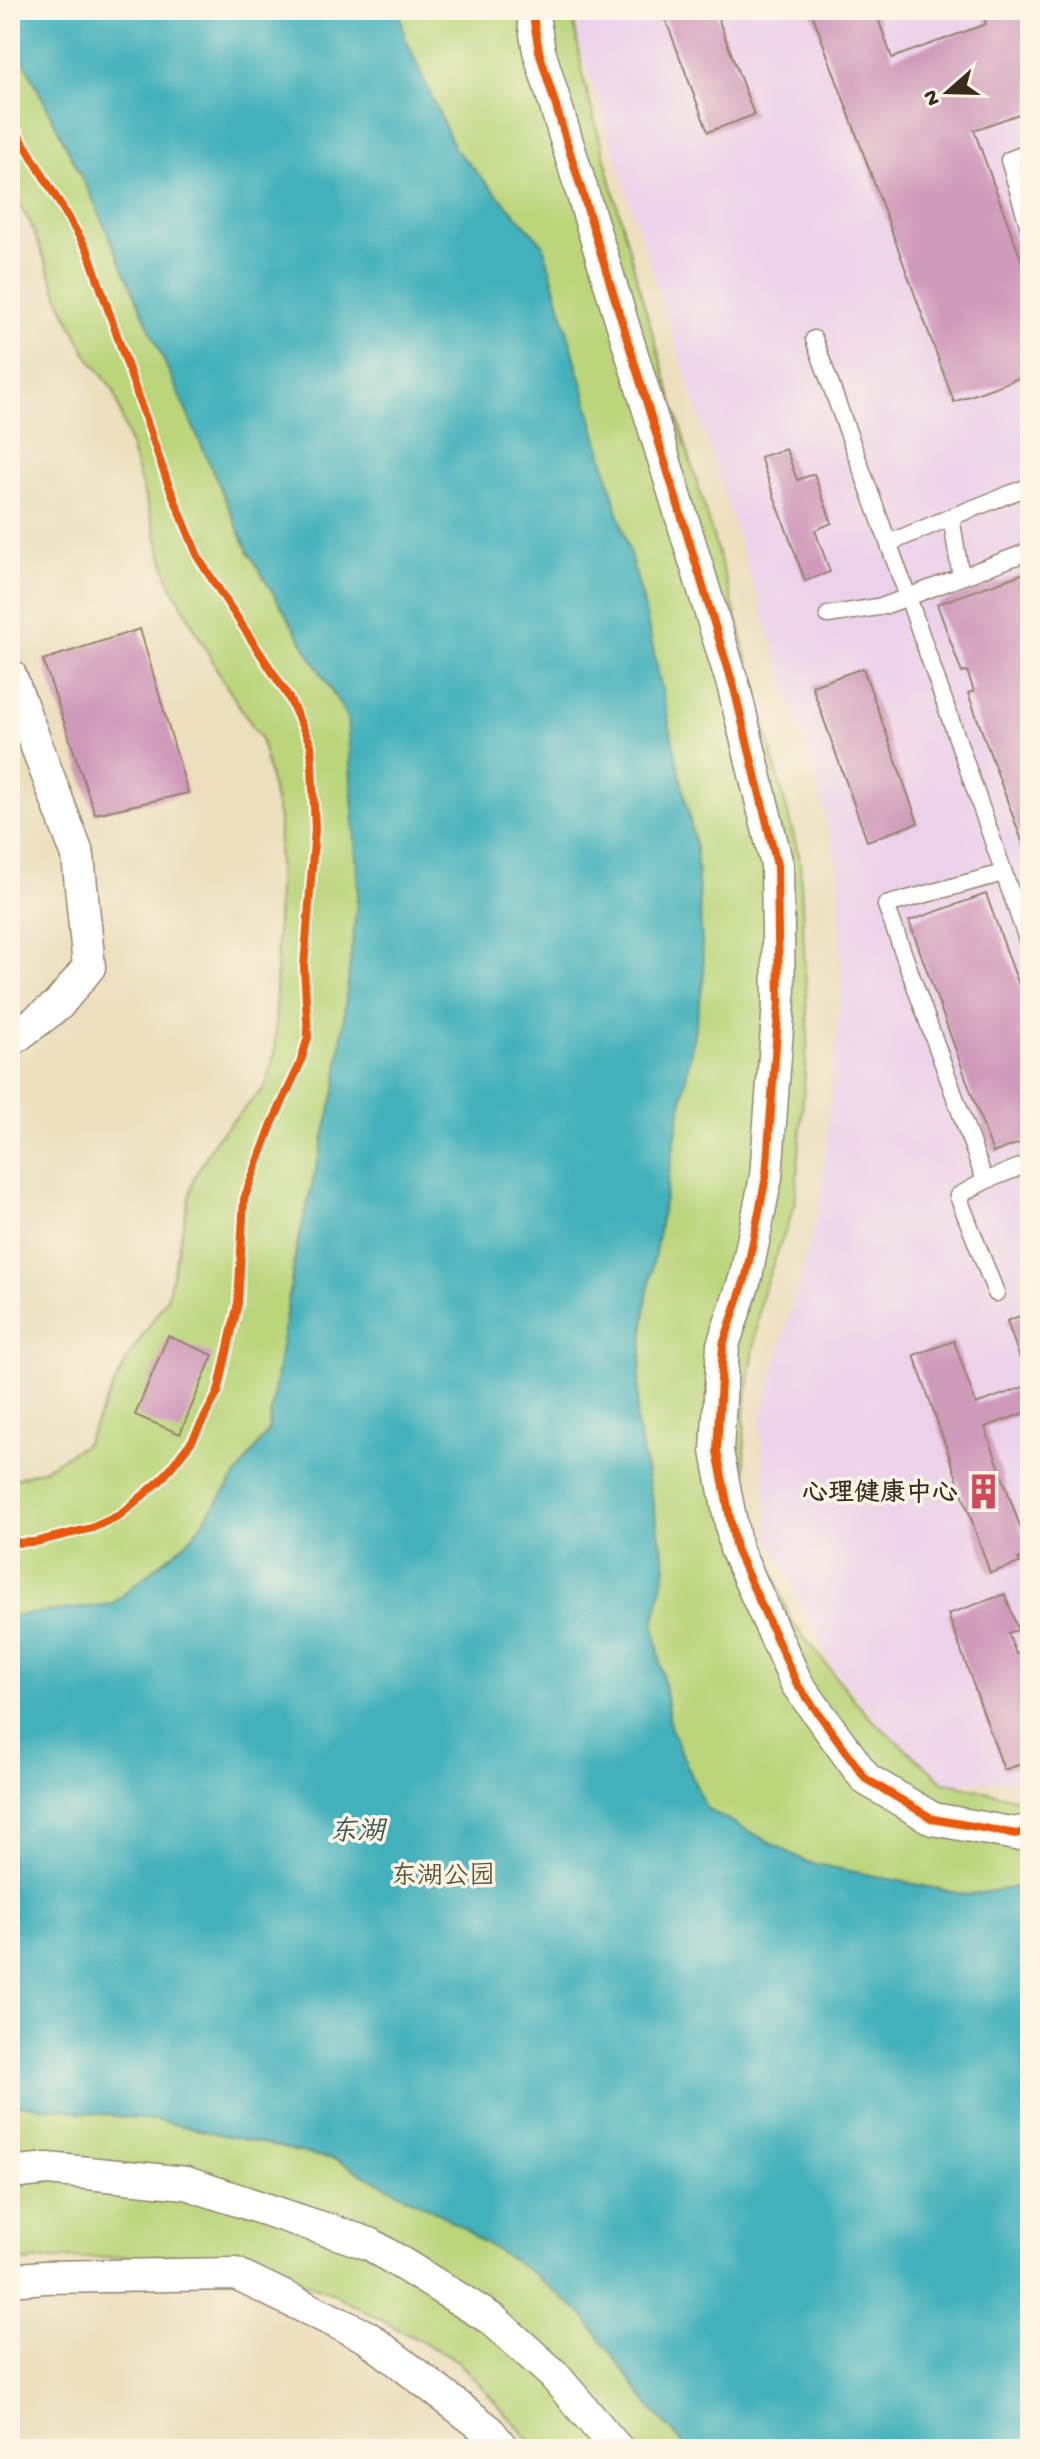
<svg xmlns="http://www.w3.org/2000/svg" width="1040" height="2459" viewBox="0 0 1040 2459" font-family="'Gochi Hand','LXGW WenKai TC',sans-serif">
  <rect width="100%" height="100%" fill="#fcf5e5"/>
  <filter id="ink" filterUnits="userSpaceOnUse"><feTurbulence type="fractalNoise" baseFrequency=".0125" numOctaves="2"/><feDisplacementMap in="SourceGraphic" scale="16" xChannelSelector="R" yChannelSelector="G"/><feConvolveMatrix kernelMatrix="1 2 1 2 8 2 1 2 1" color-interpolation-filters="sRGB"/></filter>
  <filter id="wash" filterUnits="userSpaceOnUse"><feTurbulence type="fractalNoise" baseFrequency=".006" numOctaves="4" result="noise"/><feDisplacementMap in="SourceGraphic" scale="32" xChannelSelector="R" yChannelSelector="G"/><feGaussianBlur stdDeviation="1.8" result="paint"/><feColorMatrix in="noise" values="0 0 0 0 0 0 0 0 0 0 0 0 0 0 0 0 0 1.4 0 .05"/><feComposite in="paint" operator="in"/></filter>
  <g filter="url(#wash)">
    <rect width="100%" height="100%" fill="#ecdfbd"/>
    <path fill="#ecd1ea" d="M571 10H1030V1778L931 1786 831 1667 769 1537 760 1420 819 1209 841 989 839 871 813 770 578 41Z"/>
    <path fill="#bad57a" stroke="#7a804c" stroke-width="2" d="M10 10H572L584 80 639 287 732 601 800 860 808 1034 795 1205 762 1294 744 1414 746 1496 790 1620 867 1715 944 1782 1019 1799 1030 1795V2449H538L458 2361 325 2290 213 2254 55 2259 10 2263V1481L44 1469 85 1444 129 1356 167 1298 194 1177 217 1137 265 1087 275 1053 279 819 261 739 225 684 170 583 114 391 85 352 62 305 30 222 10 191Z"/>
    <path fill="#42b1bb" stroke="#3e6e6c" stroke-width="2" d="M10 10H399L405 37 455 149 543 244 642 597 696 849 704 977 646 1303 636 1420 666 1567 654 1623 671 1729 706 1808 807 1862 968 1895 1030 1885V2449H688L650 2407 583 2315 535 2275 437 2212 336 2160 159 2121 22 2105 10 2108V1616L112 1604 191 1538 268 1431 296 1250 336 1087 358 891 347 717 248 551 93 200 10 33Z"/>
    <g id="blocks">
      <path fill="#cf99ba" d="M662 10H715L754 115 708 132Z
        M811 10H875L892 58 986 24 981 10H1030V110L974 130 1030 284V374L954 402Z
        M786 449 797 480 814 474 832 523 815 530 830 572 805 581 760 457Z
        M1030 571V863L968 693 974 691 967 671 962 673 937 604Z
        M140 629 188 793 95 814 43 660Z
        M863 668 918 823 867 841 812 686Z
        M986 894 1030 1016V1139L993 1153 909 921Z
        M1030 1312V1411L985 1427 1030 1555 1018 1559 1020 1563 990 1573 914 1355 954 1341 976 1404 1029 1385 1007 1321Z
        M168 1336 213 1355 180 1434 135 1415Z
        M1005 1594 1018 1630 1008 1633 1016 1654 1025 1651 1030 1666V1761L1004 1770 948 1614Z"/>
    </g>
  </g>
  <g filter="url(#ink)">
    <use href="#blocks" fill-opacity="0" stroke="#94846e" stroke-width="2"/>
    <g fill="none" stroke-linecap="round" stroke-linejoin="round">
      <defs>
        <path id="service" d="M1030 152 1009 160 1030 231
          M814 339 908 597 1030 948
          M889 543 951 517
          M961 577 951 517 1030 486
          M828 615 884 606 1030 551
          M985 1181 886 905 1003 873
          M996 1293 958 1196 985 1181 1030 1163"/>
        <path id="minor" d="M532 10 539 51 734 688 777 865 779 1002 766 1177 746 1276 723 1345 717 1451 736 1549 797 1684 866 1779 933 1819 1016 1834 1030 1830
          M10 675 78 856 89 967 58 1005 10 1041
          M10 2173 48 2169 186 2183 370 2244 493 2320 553 2374 617 2449
          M10 2280 44 2277 236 2274 367 2337 488 2430 503 2449"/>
      </defs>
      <use href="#service" stroke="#94846e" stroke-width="19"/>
      <use href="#minor" stroke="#94846e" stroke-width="35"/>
      <use href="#service" stroke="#fff" stroke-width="16"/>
      <use href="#minor" stroke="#fff" stroke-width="32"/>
      <defs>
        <path id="cycleway" d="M532 10 539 51 734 688 777 865 779 1002 766 1177 746 1276 723 1345 717 1451 736 1549 797 1684 866 1779 933 1819 1016 1834 1030 1830
          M10 120 88 251 167 481 199 559 288 696 311 745 315 829 304 967 308 1037 300 1064 272 1124 244 1199 238 1303 218 1392 192 1441 161 1480 120 1515 92 1528 35 1542 10 1543"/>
      </defs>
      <use href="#cycleway" stroke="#fcf5e5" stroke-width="13"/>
      <use href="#cycleway" stroke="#e8590c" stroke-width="8"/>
    </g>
  </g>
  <defs>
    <symbol id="building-bare" viewBox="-9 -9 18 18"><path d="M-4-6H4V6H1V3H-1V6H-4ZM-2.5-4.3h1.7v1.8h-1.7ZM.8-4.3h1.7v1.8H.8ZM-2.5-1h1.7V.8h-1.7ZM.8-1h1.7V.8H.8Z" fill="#d1495b" stroke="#fcf5e5" stroke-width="2.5" paint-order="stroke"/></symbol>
  </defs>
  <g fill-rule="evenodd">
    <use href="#building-bare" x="958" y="1466" width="51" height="51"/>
  </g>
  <g text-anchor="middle" stroke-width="7" stroke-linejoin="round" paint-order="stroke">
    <g font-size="26" font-weight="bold" fill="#3b2a1e" stroke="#fcf5e5" text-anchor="end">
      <text x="958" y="1500">心理健康中心</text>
    </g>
    <g font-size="26" fill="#5b5535" stroke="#fcf5e5">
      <text x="443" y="1883">东湖公园</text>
    </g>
    <g font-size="28" font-style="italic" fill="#3d5955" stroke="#fcf5e5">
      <text x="357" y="1839">东湖</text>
    </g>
  </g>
  <rect width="1040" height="2459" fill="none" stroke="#fcf5e5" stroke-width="40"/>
  <g transform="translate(948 92) rotate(250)" stroke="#fcf5e5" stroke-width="6" paint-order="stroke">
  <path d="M0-6L14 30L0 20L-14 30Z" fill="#3b2a1e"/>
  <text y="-12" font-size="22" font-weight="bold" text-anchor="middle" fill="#3b2a1e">N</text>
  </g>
</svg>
